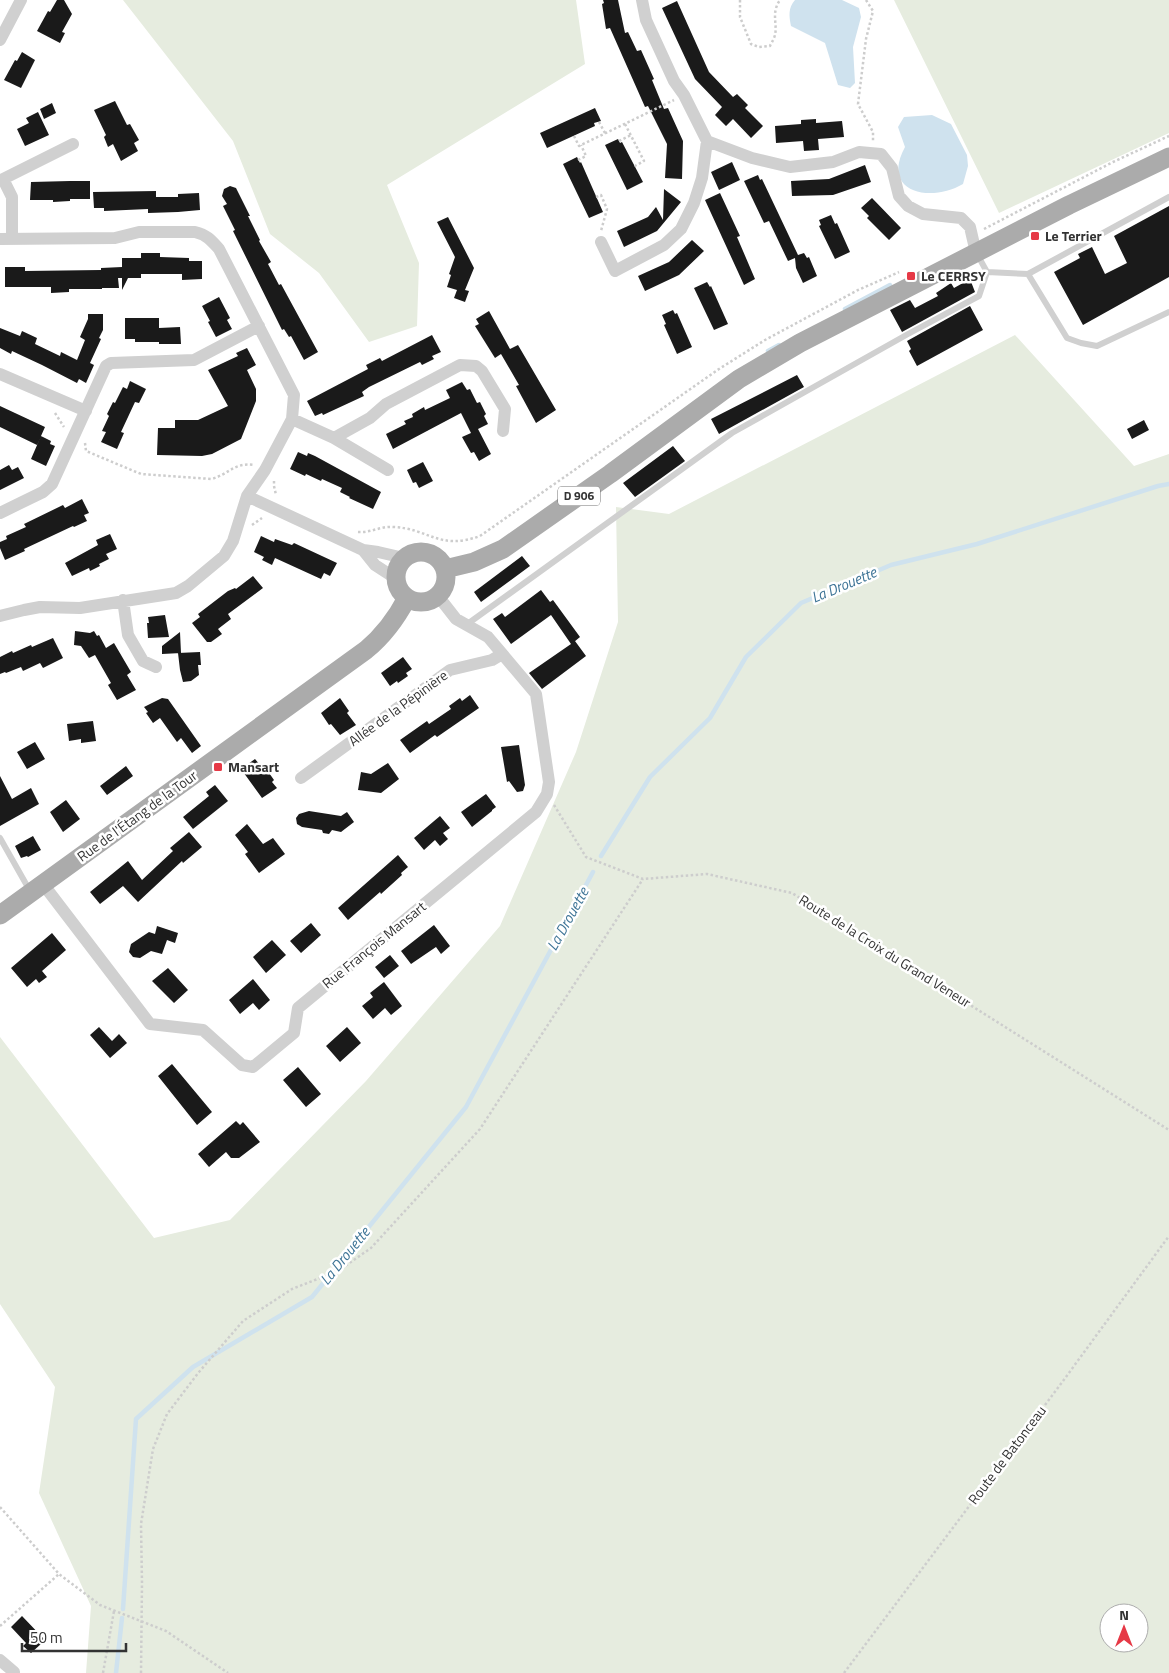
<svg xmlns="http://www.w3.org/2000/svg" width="1169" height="1673" viewBox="0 0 1169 1673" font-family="'Titillium Web',sans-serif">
  <rect width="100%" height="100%" fill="#fff"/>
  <path fill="#e6ecdf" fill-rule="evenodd" d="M123 0H576L585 64 387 185 419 263 417 326 369 342 319 273 270 234 233 141Z
    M894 0H1169V133L999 213Z
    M1015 335 1134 466 1169 454V1673H86L91 1606 39 1493 55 1387 0 1304V1037L154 1238 230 1220 366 1081 500 926 576 752 618 622 616 507 669 514ZM1109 1613H1139V1643H1109Z"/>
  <path fill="#cfe2ee" d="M795 0H842L859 8 861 17 853 47 855 83 850 88 838 85 825 43 791 26C789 16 788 8 795 0Z
    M932 115 951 124 967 155 968 166 963 184C931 203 880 193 905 147L898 127 904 117Z"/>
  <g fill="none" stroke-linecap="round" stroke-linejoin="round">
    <path stroke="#cfe2ee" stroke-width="4.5" d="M845 309 890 285
      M768 351 779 345
      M601 856 650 777 710 718 746 657 801 603 891 565 977 544 1158 486 1169 484
      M123 1609 136 1419 193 1367 312 1297 466 1107 593 872
      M116 1673 122 1618"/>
  </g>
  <path fill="#1a1a1a" d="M57 0H64L72 14 62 32 65 33 60 43 37 31 48 11 50 12Z
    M603 0H618L625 33 628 32 637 51 641 50 654 79 652 80 664 109 668 108 683 141 682 179 665 178 667 144 648 106 645 107 610 28 606 29 602 4 604 3Z
    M677 1 709 72 733 97 737 94 748 105 745 108 763 126 751 138 733 119 726 126 715 115 722 107 695 79 662 8Z
    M22 52 35 60 21 88 4 80 15 60 17 61Z
    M115 101 127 125 130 124 139 140 134 143 138 151 121 161 113 144 108 147 104 137 106 135 94 110Z
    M52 103 56 113 44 119 40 109Z
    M595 108 601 121 594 123 595 126 547 148 540 133Z
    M38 112 49 135 25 146 17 129 29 123 26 118Z
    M816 119V123L842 121 844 137 818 139 819 150 804 151 803 141 776 143 775 126 801 124V120Z
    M618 139 620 143 622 142 643 182 627 190 605 145Z
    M577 157 580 163 581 162 603 212 589 218 563 164Z
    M732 162 740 180 719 190 711 172Z
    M865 165 871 182 833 195 792 196 791 181 829 179Z
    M758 175 760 180 762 179 798 255 804 253 807 258 809 257 817 276 803 283 796 268 795 258 788 261 769 221 764 223 744 181Z
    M70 181H90V199H70V201L53 202V200H30L31 182Z
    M230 186 236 188 250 216H248L260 240 259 241 271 262 268 264 279 285 281 284 318 352 304 360 291 336 289 337 284 329 282 330 233 231 235 230 223 206 227 204 222 196 224 189Z
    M664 189 681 202 657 231 624 247 617 231 648 217 656 207 663 220Z
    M156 191V197H178V194L199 193 200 210 178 212 148 213V209L104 211V208H94L93 192Z
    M720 193 740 236 737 237 755 279 744 285 705 200Z
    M872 198 901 228 889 240 867 218 869 216 861 208Z
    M1169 206V277L1083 325 1054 272 1080 258 1078 254 1092 247 1105 274 1127 263 1114 236Z
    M831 215 835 224 837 223 850 252 835 259 819 226 821 225 819 220Z
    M448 217 474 268 465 290 469 291 465 302 454 298 457 290 447 287 451 275 449 274 455 257 437 222Z
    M692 240 704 251 679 275 645 291 638 276 669 262Z
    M141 253H160V257L189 258V261H202V279L182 280V274H141V278H128L122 290V278H118L119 288H102V289H69V292L51 293V287H5V267H25V271L101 270V268L122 267V258H141Z
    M970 279 975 292 902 332 890 310 910 300 915 308 938 296 936 293 951 283 954 288Z
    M707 282 710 287 711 286 728 324 714 330 694 288Z
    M219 297 230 318 227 320 232 329 216 337 208 322 210 321 202 306Z
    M970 306 983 330 917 366 909 351 911 349 907 341Z
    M673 310 675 314 677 313 692 347 677 354 664 325 666 324 662 315Z
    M489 311 510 349 518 345 556 410 536 423 516 386 519 385 501 354 495 358 475 326 479 324 476 319Z
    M88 314H103V330L99 338 101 339 90 363 94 365 86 383 79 379 77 383 42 365 12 351 11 354 0 348V328L20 336 22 331 37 338 35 344 60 356 61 352 77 360 85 340 80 337 88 319Z
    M125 318H159V328L180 327 181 344H159V342H135V339H125Z
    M432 335 441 352 432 356 434 359 422 365 420 362 369 387 362 392 364 396 323 415 322 413 315 416 307 401 368 369 366 365 380 358 382 361Z
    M247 348 256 365 247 370 256 389V401L241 439 212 454 202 456 157 455 158 428H175V420H198L228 406 208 370 238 356 236 353Z
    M797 375 804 387 719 434 711 419Z
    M130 381 146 389 139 403 135 402 121 432 124 433 117 449 101 442 106 432 102 431 109 416 107 414 113 402 115 403 123 387 127 389Z
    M462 382 467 390 470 389 477 403 480 402 486 414 484 416 488 424 478 429 491 454 479 461 474 452 471 453 462 437 471 433 461 413 393 449 386 434 406 424 404 421 413 417 412 414 424 407 425 410 450 398 446 390Z
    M0 406 45 427 37 445 0 427Z
    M1144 420 1149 430 1132 439 1127 429Z
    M41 436 51 441 50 444 55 446 46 466 31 459Z
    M673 446 685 461 635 497 623 483Z
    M298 452 307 456 308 453 315 456 381 492 373 509 349 498 350 497 340 492 342 488 322 479 321 481 306 474 305 476 290 469Z
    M423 462 433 481 419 488 416 482 413 483 407 470Z
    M9 465 12 470 18 467 24 478 0 490V470Z
    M82 499 89 513 84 515 87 521 74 527 73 526 24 549 25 551 5 560 0 548V542L7 539 6 536 26 527 24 524 63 505 65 508Z
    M110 534 117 549 106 554 109 559 99 564 100 566 90 571 89 568 72 576 65 563 98 545 96 540Z
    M261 536 274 542 275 539 292 545 294 543 337 563 330 576 324 573 321 579 275 558 272 565 262 560 264 557 254 552Z
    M522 556 530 566 481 602 474 592Z
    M253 576 263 588 228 614 231 619 218 629 222 634 211 642H207L192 623 200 617 198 614 228 591 235 588 236 589Z
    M541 590 550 602 553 600 580 637 574 642 575 641 586 656 542 689 529 673 571 644 551 615 511 644 493 619 502 613 505 617Z
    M165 615 169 637 148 638 147 623H149L148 617Z
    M75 631 90 633 94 631 97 636 99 635 106 648 114 643 131 672 127 675 136 690 117 700 108 685 111 683 95 655 89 658 81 646 74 645Z
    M180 632 181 653 162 654V646Z
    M53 638 63 658 43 668 40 663 23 671 21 667 6 673 5 672 0 674V657L12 651 13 653 31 645 32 647Z
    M200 652 201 665H198L199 675 191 681 183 682 180 670 178 653Z
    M403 657 412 669 406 673 408 676 398 683 397 681 390 686 381 673Z
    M470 695 479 708 437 737 435 735 410 753 400 740 427 721 429 724 451 709 449 706 460 698 462 701Z
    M162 698 168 699 201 746 192 753 181 738 177 742 160 718 153 723 146 713 148 712 144 707Z
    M340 698 349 711 347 713 356 725 340 735 331 724 329 725 321 713Z
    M93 721 96 741 81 743V739L69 741 67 724Z
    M35 742 45 759 27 769 17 752Z
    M519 745 525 785 523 791 517 792 509 781 507 782 501 747Z
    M255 759 265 771 267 770 274 780 272 782 277 788 262 798 241 769Z
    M388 763 399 779 381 793 358 790 361 772 371 774Z
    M126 766 133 776 107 795 100 786Z
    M0 776 12 799 31 788 39 804 0 826Z
    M215 785 228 801 193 829 183 817 209 796 206 792Z
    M486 794 496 807 492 810V811L472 827 461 812Z
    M66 800 80 819 63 832 50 812Z
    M309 811 341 816 347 812 354 822 341 832 332 830 329 834 323 833 322 830 302 827 297 824 296 818 299 814Z
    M440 816 450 828 443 833 448 839 440 846 435 840 424 850 414 838Z
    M247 824 263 844 273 838 285 854 259 873 245 854 248 852 235 835Z
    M189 832 202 847 183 863 182 861 138 902 123 886 100 904 90 892 128 861 142 880 173 851 170 848Z
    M33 836 41 850 28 857 27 856 21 858 15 846Z
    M398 855 408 867 401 873 402 875 381 894 380 892 348 920 338 908Z
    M311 923 321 935 301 953 290 941Z
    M434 925 450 946 441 954 436 947 411 964 401 951Z
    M157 926 178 933 175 943 167 940 162 954 151 951 140 958 133 957 129 952 131 944 149 932 155 934Z
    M52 933 66 950 42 971 47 977 39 983 36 979 27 987 11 968Z
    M272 940 286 955 266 973 253 957Z
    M390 955 399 966 384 978 375 967Z
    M168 968 188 990 174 1003 152 981Z
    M253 979 270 1000 259 1010 253 1003 240 1014 229 1000Z
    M384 982 402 1006 391 1015 385 1008 373 1019 362 1006 373 997 370 993Z
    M99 1027 112 1041 119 1034 127 1043 110 1058 90 1035Z
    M347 1027 361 1043 340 1062 326 1046Z
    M172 1064 212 1112 197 1125 158 1076Z
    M298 1067 321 1094 306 1107 283 1080Z
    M236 1121 240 1125 243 1122 260 1142 239 1158H231L226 1152 209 1167 198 1154Z
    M22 1616 44 1639 40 1643 41 1644 31 1653 23 1646 26 1643 11 1627Z"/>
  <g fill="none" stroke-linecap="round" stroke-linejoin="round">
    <path stroke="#cdcdcd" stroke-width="2.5" stroke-dasharray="2.5 2.5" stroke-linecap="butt" d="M740 0V17L751 44 759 47 770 46C771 43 773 41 774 38 779 26 770 14 780 0
      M866 0 873 11 866 39 858 104 873 132V142
      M599 122 605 133
      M625 124 644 161 633 167
      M574 136 579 146 674 100
      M619 141 631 135
      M578 160 586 156 581 145
      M596 197 601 195 607 209 601 231
      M984 229 1113 162 1169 136
      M55 413 64 427
      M85 443 86 451 141 474 211 479C228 475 234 462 254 465
      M274 481V486L276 495
      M252 525 262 518
      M358 532C370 533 381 526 393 527 428 528 439 551 480 536L719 369 765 340 858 290 899 272
      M554 805 586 857 643 879 707 874 792 893 1169 1130
      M0 1507 59 1574 100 1605 166 1631 228 1673
      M0 1626 59 1574
      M103 1673 114 1611
      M141 1673 142 1583 141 1524 153 1449 167 1414 199 1372 243 1321 292 1289 338 1271 371 1248 480 1129 643 879
      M844 1673 1063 1381 1169 1236"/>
    <path stroke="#d0d0d0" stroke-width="6" d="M987 272 1028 274 1169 197
      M1028 274 1067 338 1081 343 1097 346 1169 312
      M466 625 732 433 908 334 979 296 987 272 977 254
      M0 838 30 891"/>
    <path stroke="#d0d0d0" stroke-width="12" d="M642 0 646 20 674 81 684 95 707 141 752 158 790 167 833 162 859 152 881 154 892 168 899 196 908 206 923 214 961 218 970 227 976 253
      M0 40 21 0
      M0 239 115 238 139 232H195C207 235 211 240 219 249L294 395 292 419 265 470 247 496 233 541 224 556 188 586 176 593 80 608 40 607 24 610 0 616
      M12 239V197L3 179 73 144
      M601 242 615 271 664 245 681 229 694 203 702 178 707 141
      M0 374 86 411
      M292 419 334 438 370 418 386 404 460 365 476 366 482 371 505 409 503 431
      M334 438 388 470
      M247 496 363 550 378 552 404 558
      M0 513 43 492 52 484 106 366 111 363 194 360 259 326
      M363 550 375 565 395 578
      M123 600 128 635 143 661 156 667
      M301 778 450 670 492 660 502 654
      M43 884 150 1024 203 1030 242 1065 253 1067 294 1033 298 1008 536 812 547 794 549 782 536 694 488 637 456 619 438 596
      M0 1660 14 1672"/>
    <path stroke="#ababab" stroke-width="19" d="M396 577a25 25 0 1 1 50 0a25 25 0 1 1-50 0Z
      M445 569 474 562 503 549 610 474 739 379 800 343 1069 205 1169 157
      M0 915 366 650C383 636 397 617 407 598"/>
  </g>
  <g fill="#e63946" stroke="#fff" stroke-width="2">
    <rect x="1030" y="231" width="10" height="10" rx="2.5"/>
    <rect x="906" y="271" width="10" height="10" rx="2.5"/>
    <rect x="213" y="762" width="10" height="10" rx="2.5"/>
  </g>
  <g text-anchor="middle" stroke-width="5" stroke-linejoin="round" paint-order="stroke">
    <rect fill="#fff" stroke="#707070" stroke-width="1" x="558" y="486.5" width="42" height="19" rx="4"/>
    <g font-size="12" font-weight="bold" fill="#333">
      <text x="579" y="500">D 906</text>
    </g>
    <g font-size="14" font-weight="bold" fill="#333" stroke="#fff" text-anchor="start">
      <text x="1045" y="241">Le Terrier</text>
      <text x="921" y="281">Le CERRSY</text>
      <text x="228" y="772">Mansart</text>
    </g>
    <g font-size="14" fill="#333" stroke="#fff">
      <text transform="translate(398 708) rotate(-36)" y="5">Allée de la Pépinière</text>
      <text transform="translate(137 816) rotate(-36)" y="5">Rue de l'Étang de la Tour</text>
      <text transform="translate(374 945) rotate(-39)" y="5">Rue François Mansart</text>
      <text transform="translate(885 951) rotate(32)" y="5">Route de la Croix du Grand Veneur</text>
      <text transform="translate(1007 1455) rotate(-53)" y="5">Route de Batonceau</text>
    </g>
    <g font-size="15" font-style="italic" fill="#3f7597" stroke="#fff">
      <text transform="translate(844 585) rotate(-23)" y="5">La Drouette</text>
      <text transform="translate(568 919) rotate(-61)" y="5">La Drouette</text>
      <text transform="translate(345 1256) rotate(-51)" y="5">La Drouette</text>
    </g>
  </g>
  <g transform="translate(1124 1628)"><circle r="24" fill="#ffffff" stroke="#adadad"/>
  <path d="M0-4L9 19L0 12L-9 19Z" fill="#e63946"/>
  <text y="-8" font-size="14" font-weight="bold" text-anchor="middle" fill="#333333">N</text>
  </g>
  <path d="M22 1643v8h104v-8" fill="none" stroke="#333333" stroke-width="2.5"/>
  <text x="30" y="1643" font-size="15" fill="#333333" stroke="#ffffff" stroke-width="4" paint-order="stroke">50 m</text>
</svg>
